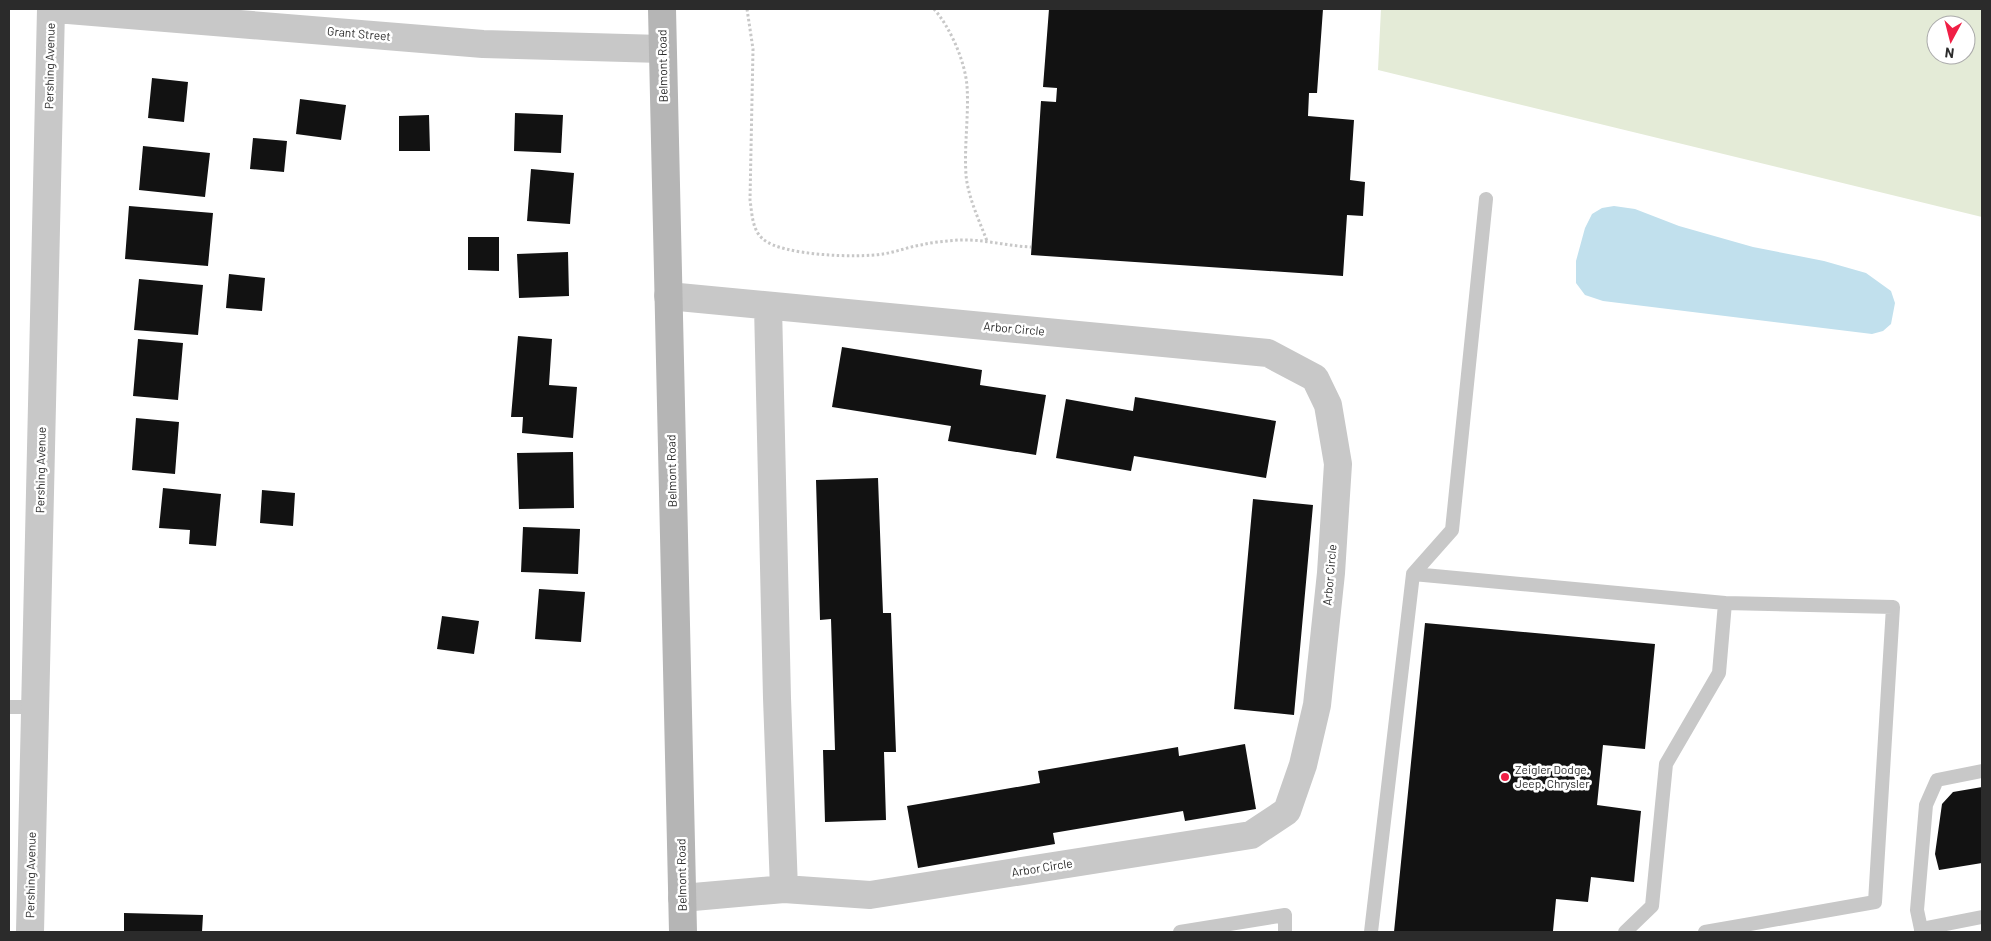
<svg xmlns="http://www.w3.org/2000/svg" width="1991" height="941" viewBox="0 0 1991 941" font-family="Barlow,sans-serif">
  <rect width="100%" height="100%" fill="#fff"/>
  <path fill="#e4ebd7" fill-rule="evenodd" d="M1381 9H1982V217L1378 70ZM1936 25H1966V55H1936Z"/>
  <path fill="#c1e0ed" d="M1614 206 1635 209 1679 226 1753 247 1824 261 1866 273 1891 291 1895 303 1891 324 1883 331 1872 334 1603 301 1585 295 1576 283V261L1585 228 1592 214 1602 208Z"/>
  <path fill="#121212" d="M1049 9H1323L1317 93H1309L1308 116 1354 120 1350 180 1365 182 1363 216 1347 215 1343 276 1031 255 1041 101 1056 102 1057 88 1043 87Z
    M152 78 188 82 184 122 148 118Z
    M300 99 346 105 341 140 296 134Z
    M515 113 563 115 561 153 514 151Z
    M429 115 430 151H399V116Z
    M253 138 287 141 284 172 250 169Z
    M143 146 210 153 205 197 139 190Z
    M531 169 574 173 570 224 527 221Z
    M129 206 213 213 208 266 125 259Z
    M468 237H499V271L468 270Z
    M568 252 569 296 519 298 517 254Z
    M229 274 265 278 262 311 226 308Z
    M139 279 203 285 198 335 134 330Z
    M518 336 552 339 549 385 577 387 573 438 522 433 523 417H511Z
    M138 339 183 343 178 400 133 396Z
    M842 347 982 370 980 385 1046 395 1036 455 948 441 951 426 832 407Z
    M1135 397 1276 421 1266 478 1134 456 1131 471 1056 458 1066 399 1133 411Z
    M136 418 179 422 175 474 132 470Z
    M573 452 574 508 519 509 517 453Z
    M878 478 883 613H891L896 752H884L886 820 825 822 823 750H835L831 619 820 620 816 480Z
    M163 488 221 494 216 546 189 544 190 530 159 528Z
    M262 490 295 493 293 526 260 523Z
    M1253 499 1313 505 1294 715 1234 709Z
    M523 527 580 529 578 574 521 572Z
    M539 589 585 592 581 642 535 639Z
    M442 616 479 621 474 654 437 649Z
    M1425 623 1655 644 1645 749 1603 745 1597 805 1641 811 1634 882 1591 877 1588 902 1556 899 1553 931 1544 932H1394Z
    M1245 744 1256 809 1185 821 1183 811 1053 833 1055 844 918 868 907 806 1040 783 1038 771 1178 747 1179 756Z
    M1982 787V863L1939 870 1935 854 1942 804 1953 792Z
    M124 913 203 915 202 932H124Z"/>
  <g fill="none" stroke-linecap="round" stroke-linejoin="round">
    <path stroke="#c8c8c8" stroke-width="3" stroke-dasharray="2.5 2.5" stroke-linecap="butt" d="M747 9 753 49 750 200C752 213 752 230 763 239 782 256 859 258 883 254 896 252 908 247 921 245 933 242 946 241 959 240 983 239 1007 246 1031 247
      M934 9C950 27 965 61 967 86 969 115 964 145 966 175 968 197 979 220 987 241"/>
    <path stroke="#c8c8c8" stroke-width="14" d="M1413 574 1452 530 1486 199
      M9 707H35
      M1921 929 1917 910 1926 805 1937 780 1982 771
      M1180 932 1285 915V932
      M1371 932 1413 574 1725 603 1719 673 1666 764 1652 906 1625 932
      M1705 932 1875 902 1893 607 1725 603
      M1921 932V929L1982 917"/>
    <path stroke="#c8c8c8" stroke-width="28" d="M56 9 483 44 662 49
      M668 296 1268 353 1315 378 1328 405 1338 464 1331 573 1317 705 1303 765 1287 811 1251 835 870 895 784 889 682 898
      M768 306 777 698 784 889
      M30 932 51 9"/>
    <path stroke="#b5b5b5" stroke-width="28" d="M662 9 683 932"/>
  </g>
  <circle fill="#f01f45" stroke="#fff" stroke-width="2" cx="1505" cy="777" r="5"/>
  <g text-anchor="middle" stroke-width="5" stroke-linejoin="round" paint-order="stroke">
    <g font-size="12" fill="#2b2b2b" stroke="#fff">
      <text transform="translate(359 34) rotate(5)" y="4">Grant Street</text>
      <text transform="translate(50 66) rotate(-89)" y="4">Pershing Avenue</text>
      <text transform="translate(663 66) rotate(-91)" y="4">Belmont Road</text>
      <text transform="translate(1014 329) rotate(5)" y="4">Arbor Circle</text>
      <text transform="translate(41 470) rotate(-89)" y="4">Pershing Avenue</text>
      <text transform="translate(672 471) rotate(-91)" y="4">Belmont Road</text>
      <text transform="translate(1330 575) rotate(-85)" y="4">Arbor Circle</text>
      <text transform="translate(1042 868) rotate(-9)" y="4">Arbor Circle</text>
      <text transform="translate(31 875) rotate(-89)" y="4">Pershing Avenue</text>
      <text transform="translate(682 875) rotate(-91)" y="4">Belmont Road</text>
    </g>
    <g font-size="12" fill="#2b2b2b" stroke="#fff" text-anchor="start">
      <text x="1515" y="774">Zeigler Dodge,<tspan x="1515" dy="14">Jeep, Chrysler</tspan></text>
    </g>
  </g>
  <rect width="1991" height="941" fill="none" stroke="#2b2b2b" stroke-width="20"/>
  <g transform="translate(1951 40) rotate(187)"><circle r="24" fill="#ffffff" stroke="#aaaaaa"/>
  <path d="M0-4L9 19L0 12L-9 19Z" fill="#f01f45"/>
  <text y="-8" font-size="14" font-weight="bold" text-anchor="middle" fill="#2b2b2b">N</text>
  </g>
</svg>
